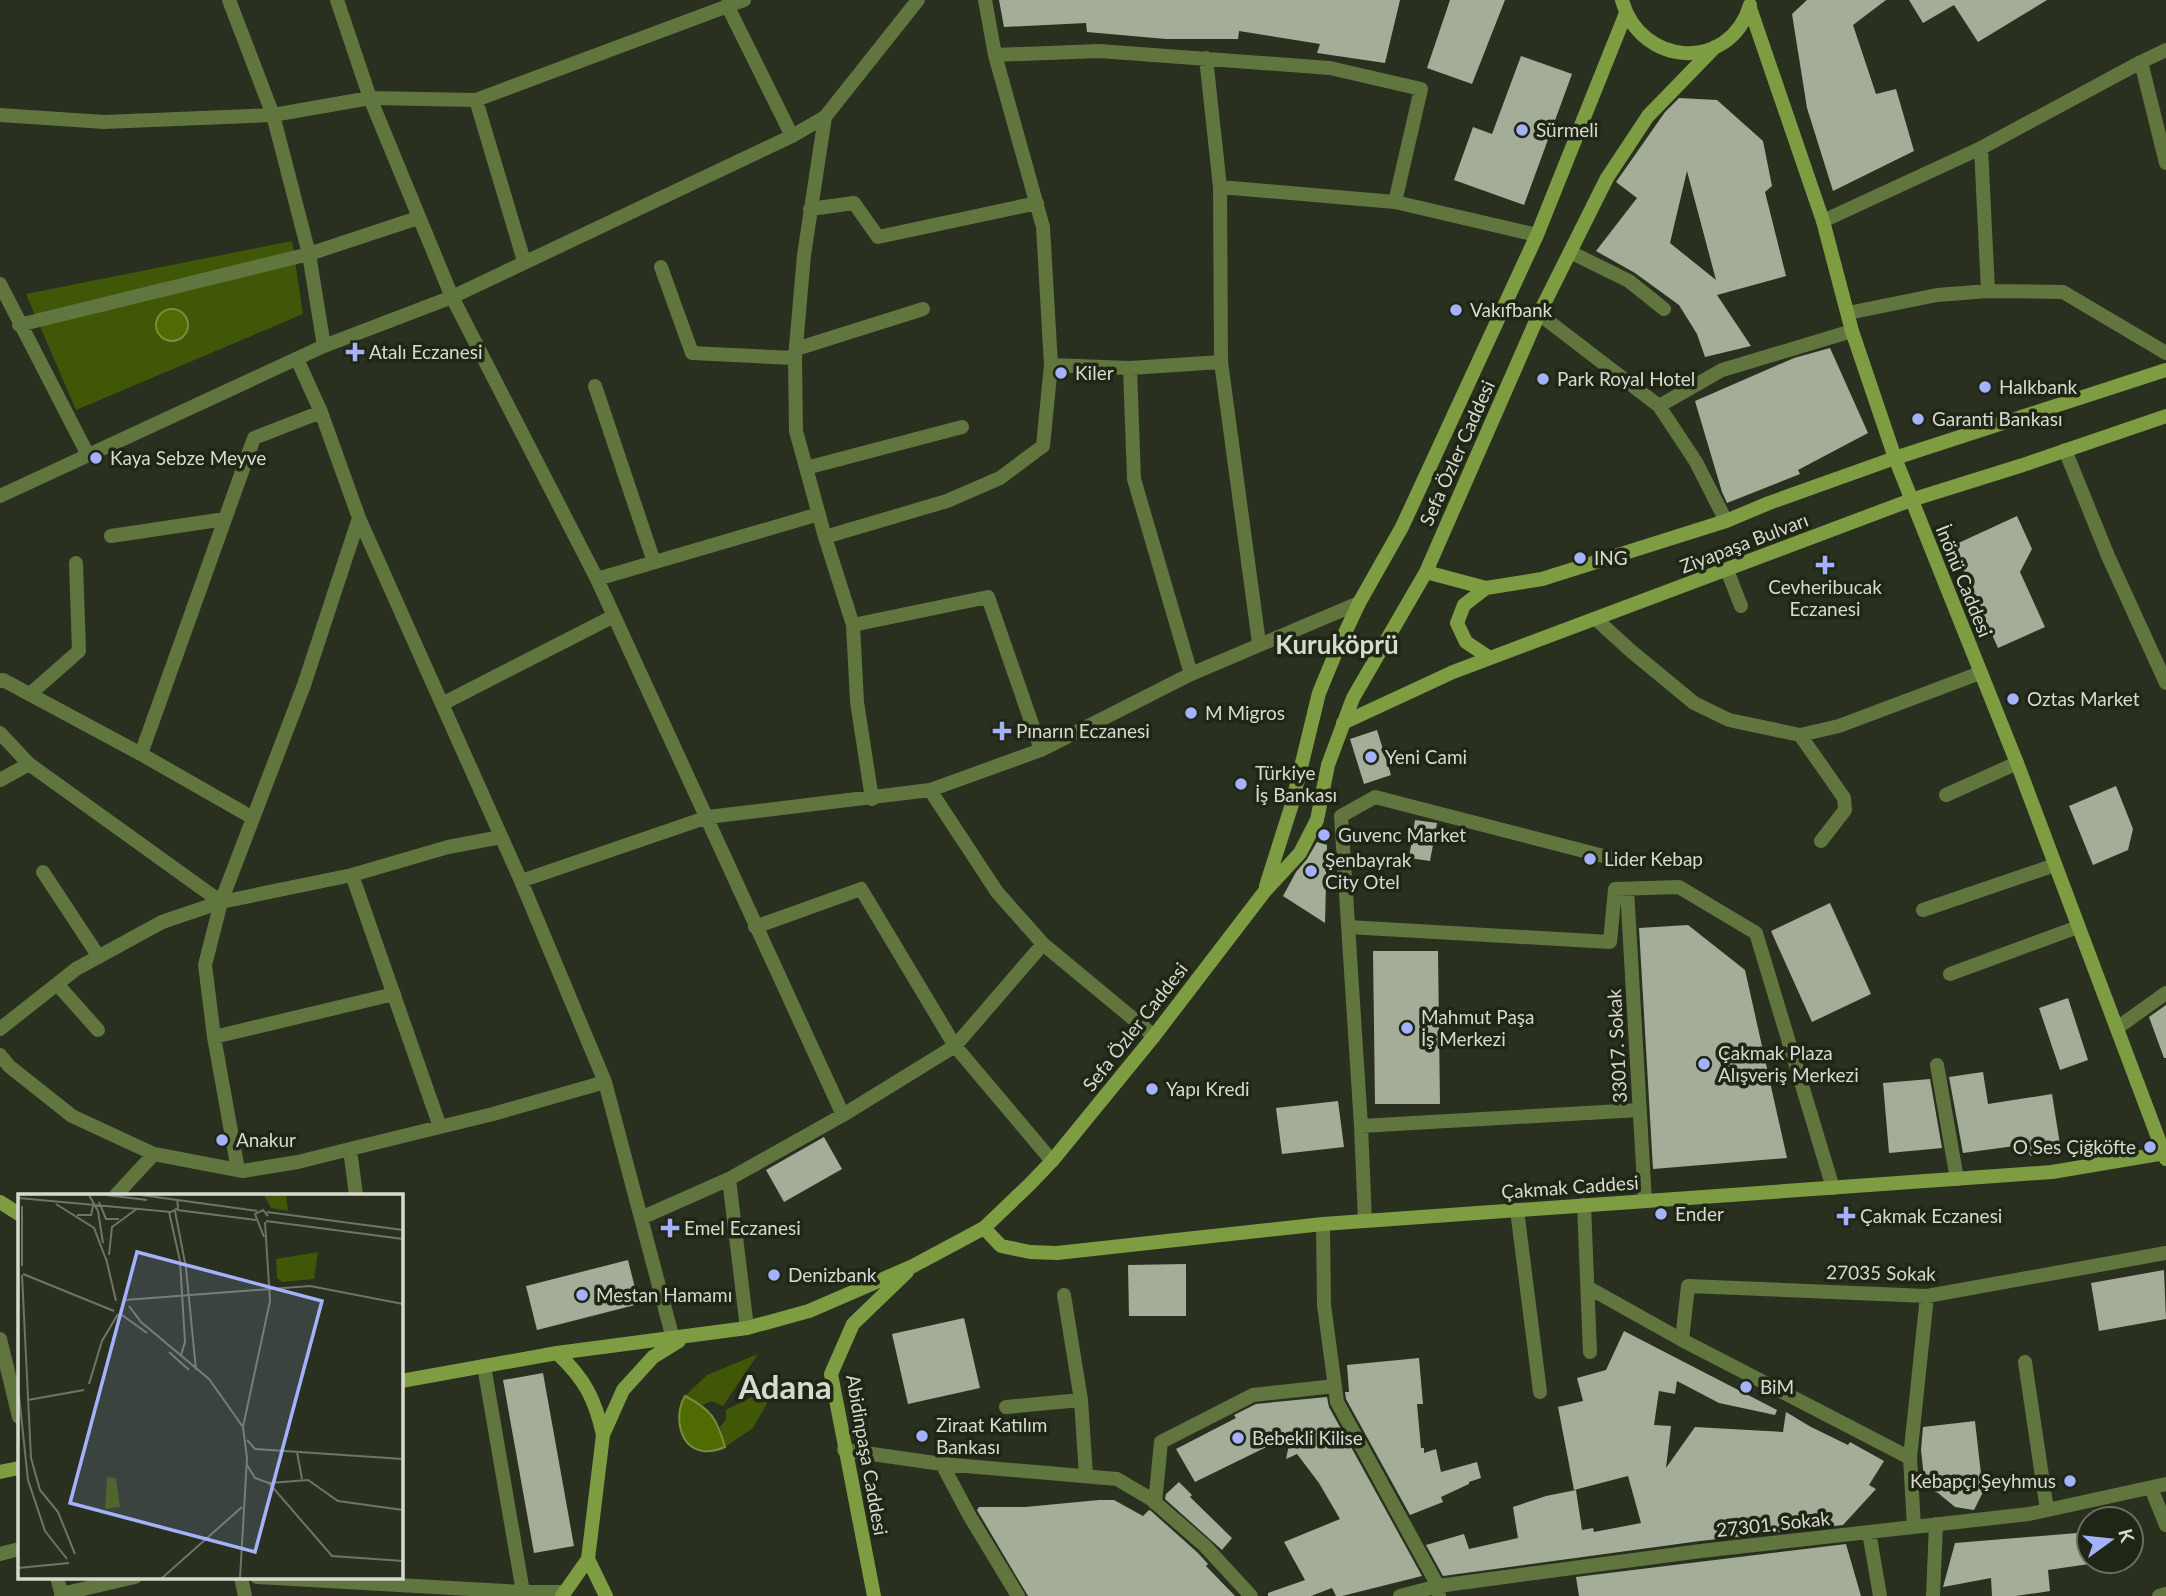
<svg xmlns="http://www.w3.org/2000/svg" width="2166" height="1596" viewBox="0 0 2166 1596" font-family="Lato,sans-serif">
  <rect width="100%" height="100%" fill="#29301f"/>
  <path fill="#405707" d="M292 241 303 314 76 410 26 294Z
    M758 1354 723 1406 711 1401 703 1405 685 1396 707 1375Z
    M778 1384 753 1428 725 1447 720 1427 726 1419V1410Z"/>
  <path fill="#4f6b01" stroke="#788d3f" stroke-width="2" d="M156 325a16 16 0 1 1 32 0a16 16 0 1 1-32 0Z
    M685 1396C712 1410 717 1419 725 1447 718 1450 711 1452 703 1451 678 1447 674 1414 685 1396Z"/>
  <path fill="#a4ad98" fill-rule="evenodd" d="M999 0H1400L1385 63 1317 53 1320 44 1239 31 1238 39H1166L1087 32 1086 23 1004 27Z
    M1450 0H1505L1472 84 1427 68Z
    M1807 0H1886L1853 25 1876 94 1896 89 1914 151 1833 191 1807 108 1792 14Z
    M1909 0H2047L1978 42 1954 5 1923 23Z
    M1521 56 1572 74 1524 205 1454 180 1473 127 1492 134Z
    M1679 98 1717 100 1763 141 1772 186 1765 192 1786 276 1717 295 1751 346 1705 357 1697 334 1679 305 1635 273 1596 251 1637 198 1616 182 1665 112ZM1687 171 1716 280 1670 243Z
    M1830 348 1868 433 1798 470 1800 474 1727 503 1722 492 1695 401 1794 358Z
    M2017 516 2032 549 2020 572 2045 627 1998 648 1952 546Z
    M1377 730 1391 775 1364 784 1350 739Z
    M2116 786 2133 829 2128 850 2093 865 2069 806Z
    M1415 820 1437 823 1430 861 1409 858Z
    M1317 842 1327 845 1325 923 1283 896 1296 872 1307 859Z
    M1830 903 1871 994 1812 1022 1771 931Z
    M1688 925 1745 970 1787 1158 1653 1169 1639 928Z
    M1373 951H1438L1440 1104H1375Z
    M2068 998 2088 1060 2060 1070 2039 1008Z
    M2166 1005V1058H2164L2149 1017Z
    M1983 1072 1988 1104 2052 1094 2061 1151 2031 1156 2022 1145 1963 1153 1949 1077Z
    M1930 1079 1942 1148 1889 1153 1883 1083Z
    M1338 1101 1344 1147 1282 1154 1276 1108Z
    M824 1137 842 1169 784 1202 766 1170Z
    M628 1260 639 1304 537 1330 526 1286Z
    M1186 1264V1316H1129L1128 1265Z
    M2164 1270 2166 1319 2099 1331 2091 1283Z
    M964 1318 980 1388 908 1404 892 1334Z
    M1624 1331 1777 1410 1775 1415 1719 1403 1677 1381 1675 1394 1659 1391 1654 1425 1671 1426 1666 1468 1695 1427 1783 1432 1786 1412 1811 1427 1848 1445 1850 1442 1884 1461 1869 1485 1876 1489 1843 1525 1700 1541 1443 1576 1426 1545 1464 1534 1469 1549 1518 1538 1513 1507 1546 1496 1576 1490 1582 1530 1593 1528 1594 1532 1641 1523 1628 1476 1574 1490 1558 1407 1583 1401 1577 1378 1606 1370Z
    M1419 1358 1423 1404H1417L1421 1448H1424V1453L1436 1449 1441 1472 1477 1462 1481 1478 1469 1482V1484L1441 1497 1443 1502 1410 1515 1346 1399 1345 1392H1349L1347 1365Z
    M543 1373 574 1546 534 1553 503 1380Z
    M1327 1397 1329 1407 1422 1576 1342 1596H1336L1332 1588 1311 1596H1268V1593L1305 1580 1284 1542 1340 1519 1319 1483 1297 1454 1286 1459 1291 1435 1195 1482 1176 1449 1236 1418 1234 1415 1256 1404Z
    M1975 1421 1983 1492 1974 1510 1955 1507 1938 1493 1925 1486 1921 1450 1923 1427Z
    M1179 1482 1192 1495 1190 1497 1232 1538 1222 1550 1165 1499 1166 1494Z
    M1099 1500H1114L1143 1516 1149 1510 1151 1511 1198 1553 1208 1564 1206 1566 1235 1596H1028L977 1510 979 1507H1025Z
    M2089 1532V1564L2048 1570 2050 1591 2016 1596H1992L1991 1578 1943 1587 1955 1543Z
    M1846 1544 1861 1596H1579L1576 1577Z"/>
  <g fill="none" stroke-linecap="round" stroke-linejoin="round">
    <path stroke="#61753e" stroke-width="14" d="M229 0 273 115 309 254 324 346
      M337 0 370 98 452 297 597 579 843 1115
      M727 5 792 136
      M995 55 1099 51 1330 68 1421 89 1395 202
      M1206 58 1220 187 1221 362 1259 643
      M2141 62 2166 50
      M476 100 524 261
      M0 115 104 122 273 115 370 98 476 100 744 0
      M825 117 804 255 795 358 796 431 825 537 853 625 857 702 872 799
      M1981 148 1988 291
      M1220 187 1395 202 1537 235
      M810 209 854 203 878 237 1037 203
      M1823 221 1981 148 2141 62 2166 163
      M1570 252 1629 281 1664 309
      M661 267 692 353 795 358
      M0 284 88 455
      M1848 313 1937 295 1988 291 2063 292 2166 353
      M1539 314 1659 406 1722 370 1852 331
      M19 325 309 254 418 218
      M796 349 923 309
      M297 359 321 412 359 518 521 881 605 1082 673 1339
      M1051 365 1130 368 1221 362
      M1130 368 1134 479 1191 674
      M595 386 654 562
      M1659 406 1696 462 1726 521
      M2065 450 2108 556 2166 683
      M806 468 962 427
      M111 536 225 519
      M825 537 947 501 1000 478 1043 446 1051 365 1043 227 995 55 985 0
      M1727 570 1741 606
      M597 579 819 514
      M1597 620 1631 651 1694 703 1729 720 1800 735 1839 726 1980 673
      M853 625 988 597 1041 750
      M0 681 3 680 141 754 253 818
      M30 694 79 651 76 563
      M442 704 614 616
      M0 733 29 764 221 902
      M1800 735 1844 798 1845 810 1821 841
      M141 754 254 438 321 412
      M0 780 29 764
      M930 790 997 892 1043 944 1154 1036
      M1946 795 2017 763
      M43 872 99 957
      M352 875 440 1127
      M521 881 708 817 930 790 1041 750 1191 674 1359 603
      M1627 889 1645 1201
      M1923 910 2055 865
      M755 927 861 889 955 1046 1052 1161
      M1348 927 1610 942 1615 889 1679 887 1756 933 1833 1188
      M1950 974 2078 927
      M57 984 98 1030
      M2117 1028 2166 993
      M0 1029 76 969 162 922 221 902 352 875 448 847 501 837
      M214 1037 394 994
      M0 1055 9 1066 72 1116 154 1154 243 1171 298 1162 350 1149 493 1114 605 1082
      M1937 1065 1957 1179
      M1361 1126 1639 1110
      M350 1149 356 1195
      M238 1170 214 1037 205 965 221 902 304 685 359 518
      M729 1179 747 1328
      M116 1195 154 1154
      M1584 1205 1590 1352
      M1517 1210 1540 1392
      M641 1218 729 1179 843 1115 955 1046 1043 944
      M1365 1221 1361 1126 1341 816 1375 797 1615 859
      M1323 1224 1324 1305 1337 1402 1438 1586 1439 1596
      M1589 1288 1682 1340 1910 1458
      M1064 1295 1081 1400 1086 1476
      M0 1339 19 1417
      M1682 1340 1688 1286 1927 1296 2166 1253
      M2025 1362 2047 1510
      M484 1366 523 1592
      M1006 1407 1081 1400
      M844 1450 942 1464 1117 1479 1151 1499 1205 1546 1251 1596
      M942 1464 969 1515 1018 1596
      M2151 1488 2166 1525
      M1155 1503 1161 1442 1253 1395 1335 1386
      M1914 1527 1910 1458 1927 1296
      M1869 1532 1880 1596
      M0 1554 19 1549
      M57 1577 62 1596
      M241 1577 245 1596
      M257 1577 523 1592H565
      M61 1594 135 1577
      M1400 1596 1438 1586 1701 1551 2029 1514 2166 1484
      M1933 1596 1936 1524
      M2159 1596 2166 1594"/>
    <path stroke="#61753e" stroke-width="14" d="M0 496 324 346 452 297 792 136 825 117 918 0"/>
    <path stroke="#7e9d42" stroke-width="14" d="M1622 0C1640 67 1730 73 1750 5
      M1750 8 1823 221 1852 331 1895 458 2017 763 2166 1159
      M1426 572 1486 588 1542 579 1726 521 1769 503 1895 458 2166 370
      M1486 588 1464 605 1457 623 1466 642 1490 658
      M1343 723 1453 672 1911 500 2023 465 2166 416
      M1266 886 1292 804 1319 693 1336 652 1359 603 1402 527 1537 235 1626 13
      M0 1202 19 1214
      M984 1228 1001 1246 1030 1252 1057 1253 1323 1224 2052 1172 2166 1153
      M557 1353C585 1379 595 1399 603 1435
      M401 1381 557 1353 747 1328 809 1311 913 1266 984 1228 1030 1184 1052 1161 1154 1036 1265 891 1300 853 1317 820 1328 765 1353 698 1426 572 1539 314 1607 178 1648 116 1715 47
      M0 1472 19 1468
      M588 1559 606 1596
      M562 1596 588 1559 603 1435 623 1390 653 1357 679 1341
      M874 1596 831 1374 853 1324 907 1272"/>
  </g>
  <g fill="#a4b2fc" stroke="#202616" stroke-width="2.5">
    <circle cx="1522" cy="130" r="7"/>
    <circle cx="1456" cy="310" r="7"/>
    <path d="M351.5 341.5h7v7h7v7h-7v7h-7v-7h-7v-7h7z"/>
    <circle cx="1061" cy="373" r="7"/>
    <circle cx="1543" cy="379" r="7"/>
    <circle cx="1985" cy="387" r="7"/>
    <circle cx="1918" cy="419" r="7"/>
    <circle cx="96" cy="458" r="7"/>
    <circle cx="1580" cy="558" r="7"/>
    <path d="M1821.5 554.5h7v7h7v7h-7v7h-7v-7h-7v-7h7z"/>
    <circle cx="2013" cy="699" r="7"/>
    <circle cx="1191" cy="713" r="7"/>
    <path d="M998.5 720.5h7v7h7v7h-7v7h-7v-7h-7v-7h7z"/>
    <circle cx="1371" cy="757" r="7"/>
    <circle cx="1241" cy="784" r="7"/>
    <circle cx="1324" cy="835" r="7"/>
    <circle cx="1590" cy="859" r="7"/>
    <circle cx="1311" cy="871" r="7"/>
    <circle cx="1407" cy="1028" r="7"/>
    <circle cx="1704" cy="1064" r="7"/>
    <circle cx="1152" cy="1089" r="7"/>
    <circle cx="222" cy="1140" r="7"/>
    <circle cx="2150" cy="1147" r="7"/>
    <circle cx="1661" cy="1214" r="7"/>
    <path d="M1842.5 1205.5h7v7h7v7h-7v7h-7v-7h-7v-7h7z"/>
    <path d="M666.5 1217.5h7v7h7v7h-7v7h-7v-7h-7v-7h7z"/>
    <circle cx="774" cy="1275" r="7"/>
    <circle cx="582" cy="1295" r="7"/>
    <circle cx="1746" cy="1387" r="7"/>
    <circle cx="922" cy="1436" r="7"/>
    <circle cx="1238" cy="1438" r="7"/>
    <circle cx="2070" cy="1481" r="7"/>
  </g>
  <g text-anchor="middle" stroke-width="7" stroke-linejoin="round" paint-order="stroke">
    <g font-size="19" fill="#d6dbd0" stroke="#202616" text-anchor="start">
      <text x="1536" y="137">Sürmeli</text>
      <text x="1470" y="317">Vakıfbank</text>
      <text x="369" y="359">Atalı Eczanesi</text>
      <text x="1075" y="380">Kiler</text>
      <text x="1557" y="386">Park Royal Hotel</text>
      <text x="1999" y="394">Halkbank</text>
      <text x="1932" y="426">Garanti Bankası</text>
      <text x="110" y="465">Kaya Sebze Meyve</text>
      <text x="1594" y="565">ING</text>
      <text x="1825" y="594" text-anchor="middle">Cevheribucak<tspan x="1825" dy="22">Eczanesi</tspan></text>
      <text x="2027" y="706">Oztas Market</text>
      <text x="1205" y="720">M Migros</text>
      <text x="1016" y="738">Pınarın Eczanesi</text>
      <text x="1385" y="764">Yeni Cami</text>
      <text x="1255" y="780">Türkiye<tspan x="1255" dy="22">İş Bankası</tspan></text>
      <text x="1338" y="842">Guvenc Market</text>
      <text x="1604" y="866">Lider Kebap</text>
      <text x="1325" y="867">Şenbayrak<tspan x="1325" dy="22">City Otel</tspan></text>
      <text x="1421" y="1024">Mahmut Paşa<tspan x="1421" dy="22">İş Merkezi</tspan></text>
      <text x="1718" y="1060">Çakmak Plaza<tspan x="1718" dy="22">Alışveriş Merkezi</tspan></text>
      <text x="1166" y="1096">Yapı Kredi</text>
      <text x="236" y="1147">Anakur</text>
      <text x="2136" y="1154" text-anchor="end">O Ses Çiğköfte</text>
      <text x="1675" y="1221">Ender</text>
      <text x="1860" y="1223">Çakmak Eczanesi</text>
      <text x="684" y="1235">Emel Eczanesi</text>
      <text x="788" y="1282">Denizbank</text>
      <text x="596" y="1302">Mestan Hamamı</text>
      <text x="1760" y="1394">BiM</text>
      <text x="936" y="1432">Ziraat Katılım<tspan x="936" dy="22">Bankası</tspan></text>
      <text x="1252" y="1445">Bebekli Kilise</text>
      <text x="2056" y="1488" text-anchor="end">Kebapçı Şeyhmus</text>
    </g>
    <g font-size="19" fill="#d6dbd0" stroke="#202616">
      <text transform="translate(1457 453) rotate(-66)" y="7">Sefa Özler Caddesi</text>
      <text transform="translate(1744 543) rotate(-21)" y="7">Ziyapaşa Bulvarı</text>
      <text transform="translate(1964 581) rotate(68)" y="7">İnönü Caddesi</text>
      <text transform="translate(1135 1027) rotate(-52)" y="7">Sefa Özler Caddesi</text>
      <text transform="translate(1617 1046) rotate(-93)" y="7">33017. Sokak</text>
      <text transform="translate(1570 1187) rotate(-4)" y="7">Çakmak Caddesi</text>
      <text transform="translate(1881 1273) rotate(1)" y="7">27035 Sokak</text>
      <text transform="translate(867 1455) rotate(80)" y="7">Abidinpaşa Caddesi</text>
      <text transform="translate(1773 1524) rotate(-6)" y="7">27301. Sokak</text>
    </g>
    <g font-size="26" font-weight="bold" fill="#d6dbd0" stroke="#202616">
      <text x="1337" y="654">Kuruköprü</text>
    </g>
    <g font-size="33" font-weight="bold" fill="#d6dbd0" stroke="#202616">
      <text x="785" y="1399">Adana</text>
    </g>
  </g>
  <g transform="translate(18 1194)">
    <rect width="385" height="385" fill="#29301f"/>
    <path d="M246 1H268L270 17 253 14ZM300 58 296 85 264 88 259 84 258 65ZM89 283 98 284 102 313 87 315Z" fill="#405707"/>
    <path fill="none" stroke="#6e7466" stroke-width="2" d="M71 1 80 17 85 49M88 1 129 6M123 1 239 17M0 4 153 18 160 14 159 5M81 8 88 25H101M38 10 76 34 89 68M159 16 238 26M157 17 168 74 178 176M151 18 162 67 167 148 163 161M249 18 385 36M59 21H73L76 8M248 27 385 45M246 43 237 20 245 16 250 22M91 61 94 33 120 14M88 64 98 107M4 72V12M5 80 96 117M4 81 13 264 22 296 40 318 57 360M107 106 292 92 385 110M111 112 123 128 191 185 225 233 229 264 222 384M104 121 129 139M151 158 171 176M71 190 84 147 100 120M0 192 10 286 27 337 49 365M10 206 66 196M225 233 252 107 247 28M229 246 237 255 385 265M279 258 284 285M229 271 237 284 251 289 314 362 385 367M251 289 290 286 320 307 385 316M0 374 51 369M144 384 224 313"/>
    <path fill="#a4b2fc" fill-opacity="0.15" stroke="#a4b2fc" stroke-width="3.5" d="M119 58 304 107 237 358 52 309Z"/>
    <rect width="385" height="385" fill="none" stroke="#d6dbd0" stroke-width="3.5"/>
  </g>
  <g transform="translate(2110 1540) rotate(75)"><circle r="33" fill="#202616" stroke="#696e60" stroke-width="2"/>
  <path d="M0-5L12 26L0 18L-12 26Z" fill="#a4b2fc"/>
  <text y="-10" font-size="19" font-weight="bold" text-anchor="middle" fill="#d6dbd0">K</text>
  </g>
</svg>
